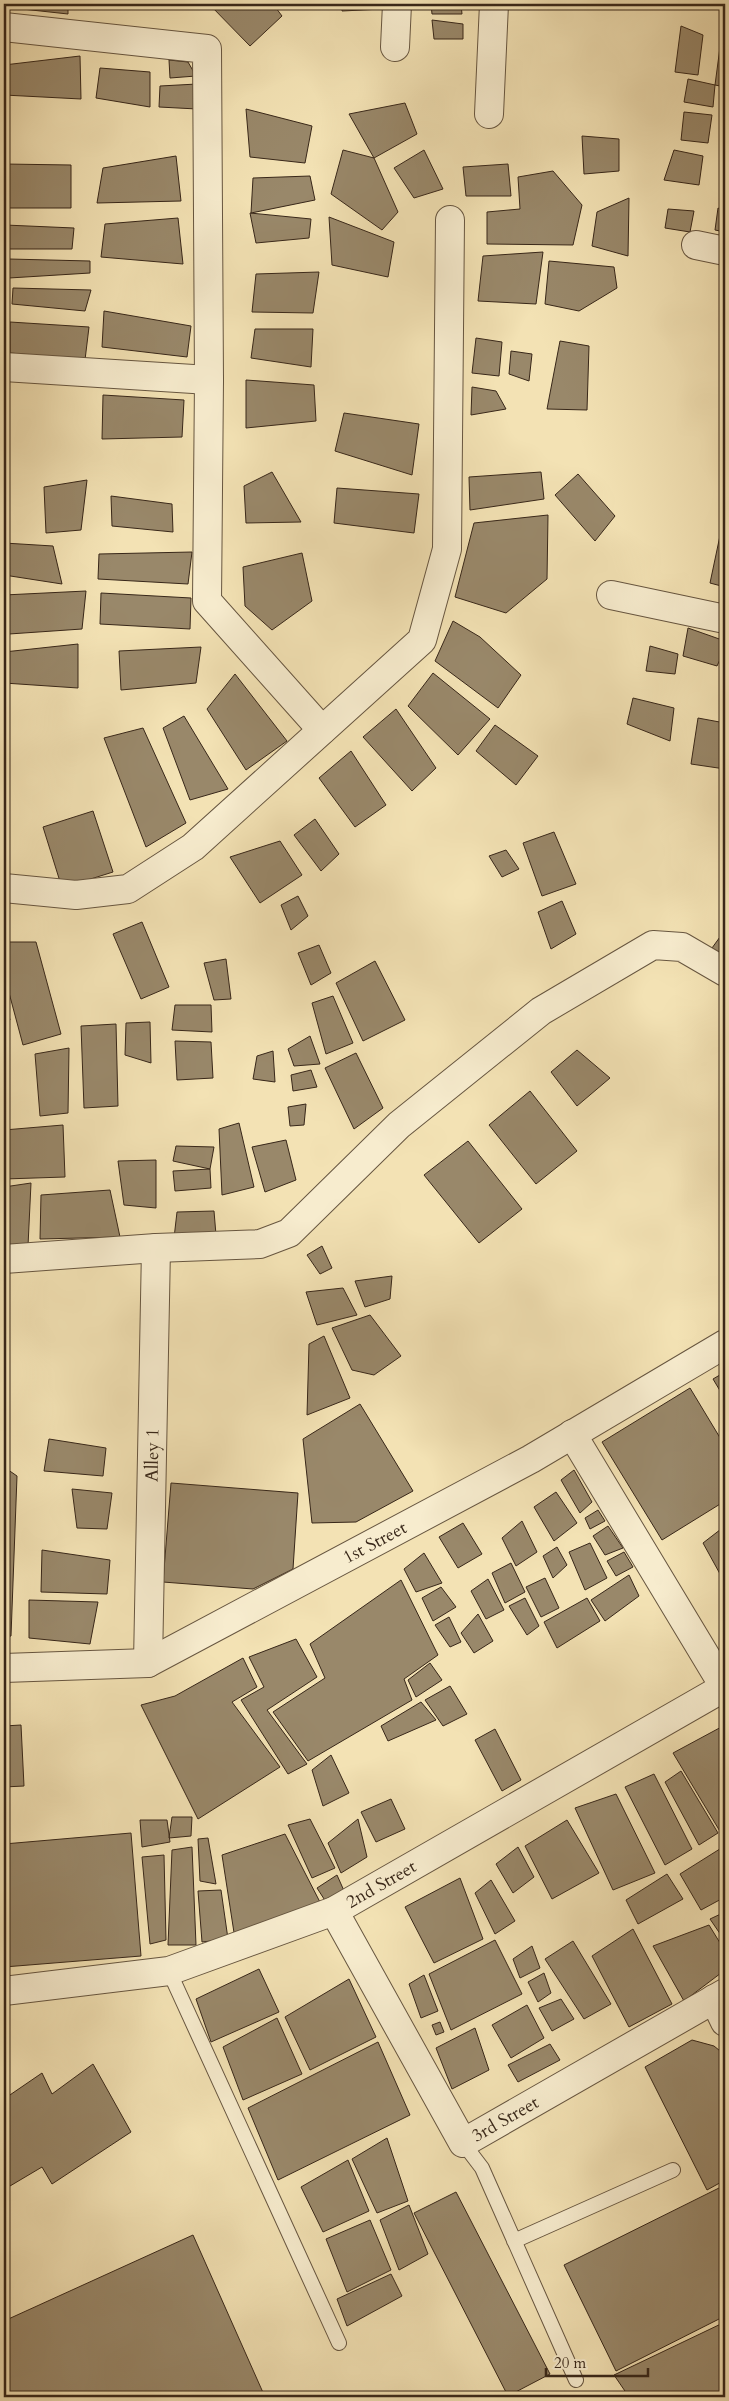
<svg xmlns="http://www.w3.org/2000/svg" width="729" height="2401" viewBox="0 0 729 2401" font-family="Cardo,serif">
  <rect width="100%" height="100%" fill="#f3e2b4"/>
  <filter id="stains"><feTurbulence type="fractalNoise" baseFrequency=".004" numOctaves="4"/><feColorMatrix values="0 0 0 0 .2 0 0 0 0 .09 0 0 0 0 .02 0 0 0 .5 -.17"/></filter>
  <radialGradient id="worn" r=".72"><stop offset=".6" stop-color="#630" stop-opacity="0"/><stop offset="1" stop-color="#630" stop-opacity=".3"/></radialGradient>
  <path fill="#99886a" stroke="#382719" d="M4 4H68V14L4 7Z
    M209 4H273L282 16 250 46Z
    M342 4H381L382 9 342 11Z
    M431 4H461L462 14H432Z
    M432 20 463 24V39H434Z
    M681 26 703 35 698 75 675 72Z
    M722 32 725 33V87L715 85Z
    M80 56 81 99 4 95V65Z
    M169 60 188 62 196 76 170 78Z
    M100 68 150 72V107L96 98Z
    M688 79 715 85 713 107 684 102Z
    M197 84V109L159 107 160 86Z
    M405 103 417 134 374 158 349 114Z
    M246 109 312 126 305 163 250 157Z
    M684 112 712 115 708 143 681 140Z
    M582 136 619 139V171L584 174Z
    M343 150 374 158 398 212 382 230 331 194Z
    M424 150 443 189 414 198 394 168Z
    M674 150 703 156 699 185 664 180Z
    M176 156 181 201 97 203 103 168Z
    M4 164 71 165V208H4Z
    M508 164 511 196H466L463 167Z
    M553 171 582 205 573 245 487 244V212L520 209 518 177Z
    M310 176 315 200 251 213 253 178Z
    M629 198 628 256 592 246 597 212Z
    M718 208 725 211V232L715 230Z
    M668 209 694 211 690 232 665 228Z
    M250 213 311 219 309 238 256 243Z
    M329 217 394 242 388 277 332 265Z
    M178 218 183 264 101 257 105 224Z
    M5 225 74 228 72 249H4Z
    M543 252 536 304 478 301 483 256Z
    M9 259 90 261V273L9 278Z
    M549 261 614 267 617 288 579 311 545 304Z
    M319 272 313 313 252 312 256 274Z
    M13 288 91 290 85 311 12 304Z
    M104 311 191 326 187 357 102 347Z
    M10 322 89 327 85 360 10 353Z
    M255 329H313L311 367 251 358Z
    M476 338 502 342 499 376 472 373Z
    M560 341 589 346 587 410 547 409Z
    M511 351 532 354 529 381 509 374Z
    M246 380 314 385 316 421 246 428Z
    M472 387 496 391 506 409 471 415Z
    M103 395 184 400 182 437 102 439Z
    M344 413 419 424 412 475 335 451Z
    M272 472 301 522 246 523 244 486Z
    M541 472 544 499 470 510 469 477Z
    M578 474 615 516 595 541 555 495Z
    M87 480 81 530 46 533 44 487Z
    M337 488 419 494 414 533 334 523Z
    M111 496 172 504 173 532 112 526Z
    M725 512V587L710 583Z
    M548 515 547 579 506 613 455 597 474 523Z
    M4 543 53 546 62 584 4 575Z
    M192 552 188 584 98 579 99 554Z
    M302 553 312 601 272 630 245 606 243 567Z
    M86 591 82 629 9 634 4 595Z
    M101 593 191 598 190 629 100 624Z
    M453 621 480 637 521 675 498 708 435 661Z
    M688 628 725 641V649L717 666 683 656Z
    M78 644V688L4 683V652Z
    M650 646 678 654 675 674 646 671Z
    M201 647 196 683 121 690 119 651Z
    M725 657V678L720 677Z
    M433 673 490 719 458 755 408 706Z
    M235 674 287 741 246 770 207 709Z
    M633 698 674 708 670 741 627 724Z
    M396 709 436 768 412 791 363 737Z
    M184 716 228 789 190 800 163 728Z
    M698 718 725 723V769L691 764Z
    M495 725 538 756 516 785 476 751Z
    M143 728 186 823 146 847 104 738Z
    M351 751 386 805 355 827 319 778Z
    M93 811 113 872 62 888 43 827Z
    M315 819 339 854 321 871 294 835Z
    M554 832 576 884 542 896 523 843Z
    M280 841 302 875 260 903 230 857Z
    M506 850 519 869 502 877 489 856Z
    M298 896 308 916 291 930 281 905Z
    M562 901 576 934 551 949 538 912Z
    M142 922 169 987 141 999 113 934Z
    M725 930V958L712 948Z
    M4 942H36L61 1034 23 1045 4 974Z
    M319 945 331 973 311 985 298 953Z
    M226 959 231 999 214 1000 204 963Z
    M375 961 405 1020 363 1041 336 983Z
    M4 996 10 1020 4 1023Z
    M333 996 353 1043 326 1054 312 1003Z
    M175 1005H211L212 1032 172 1030Z
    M150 1022 151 1063 125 1055 126 1023Z
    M116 1024 118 1106 84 1108 81 1026Z
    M310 1036 320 1064 294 1066 288 1049Z
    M175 1041 211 1042 213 1078 177 1080Z
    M69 1048 68 1113 40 1116 35 1054Z
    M577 1050 610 1078 577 1106 551 1072Z
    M273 1051 275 1082 253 1079 257 1056Z
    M356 1053 383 1108 354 1129 325 1068Z
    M311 1070 317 1087 293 1091 291 1075Z
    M530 1091 577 1151 536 1184 489 1125Z
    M306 1104 304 1125 290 1126 288 1107Z
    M239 1123 254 1187 222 1195 219 1129Z
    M63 1125 65 1177 4 1179V1130Z
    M286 1140 296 1180 265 1192 252 1147Z
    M468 1141 522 1209 479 1243 424 1175Z
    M176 1146 214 1147 210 1169 173 1161Z
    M156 1160V1208L124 1205 118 1161Z
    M210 1169 211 1188 175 1191 173 1171Z
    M31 1183 28 1246H4V1187Z
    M110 1190 120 1237 40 1239 41 1195Z
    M214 1211 216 1235 174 1238 177 1212Z
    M322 1246 332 1268 320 1274 307 1255Z
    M392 1276 390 1299 365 1307 355 1281Z
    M343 1288 357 1315 317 1325 306 1292Z
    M370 1315 401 1356 374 1375 352 1370 332 1328Z
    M4 1324H6L4 1354Z
    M324 1336 350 1398 307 1415 309 1344Z
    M725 1372V1399L713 1379Z
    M690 1388 725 1446V1501L662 1540 602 1442Z
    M360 1404 413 1491 356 1522 312 1523 303 1439Z
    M49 1439 106 1448 103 1476 44 1471Z
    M4 1467 17 1476 11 1636 4 1637Z
    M574 1470 592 1502 580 1513 561 1480Z
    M171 1483 298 1493 293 1569 253 1589 163 1582Z
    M72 1489 112 1493 107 1529 77 1528Z
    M556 1492 577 1523 554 1541 534 1507Z
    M598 1510 605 1521 590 1529 585 1518Z
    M522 1521 537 1552 516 1566 502 1538Z
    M463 1523 482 1554 458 1568 439 1537Z
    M608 1526 623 1548 605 1555 593 1536Z
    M725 1526V1583L703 1543Z
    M590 1543 607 1578 585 1590 569 1552Z
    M557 1547 567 1565 553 1578 543 1556Z
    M42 1550 110 1560 107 1594 41 1592Z
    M624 1552 633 1567 616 1576 607 1561Z
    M424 1553 442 1583 416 1592 404 1569Z
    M511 1563 525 1592 505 1603 492 1573Z
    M629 1575 639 1596 605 1621 591 1600Z
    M545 1578 559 1608 541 1617 526 1587Z
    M488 1579 504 1610 486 1619 471 1591Z
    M401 1580 438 1655 404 1679 412 1700 308 1761 273 1712 325 1678 310 1644Z
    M441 1587 456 1607 433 1621 422 1598Z
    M525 1598 539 1626 527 1635 509 1606Z
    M587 1598 600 1621 557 1648 544 1622Z
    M29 1600 98 1602 90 1644 29 1638Z
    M478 1614 493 1641 474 1653 461 1633Z
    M449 1617 461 1642 450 1647 435 1625Z
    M296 1639 317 1677 267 1710 307 1764 288 1774 241 1700 264 1687 249 1657Z
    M243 1658 257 1687 232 1702 280 1767 198 1819 141 1705 175 1696Z
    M430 1663 442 1680 416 1697 408 1680Z
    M450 1686 467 1714 443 1726 425 1700Z
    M421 1702 436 1720 388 1741 381 1726Z
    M21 1725 24 1786 4 1787V1726Z
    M725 1725V1837L724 1838 673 1753Z
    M495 1729 521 1780 502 1791 475 1740Z
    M331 1755 349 1793 323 1806 312 1770Z
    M681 1771 718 1833 699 1845 665 1782Z
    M654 1774 692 1849 665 1865 625 1787Z
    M616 1794 655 1873 613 1890 575 1808Z
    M391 1799 405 1829 376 1842 361 1812Z
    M172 1817H192L191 1836 169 1838Z
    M310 1819 335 1868 312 1878 288 1825Z
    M358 1819 367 1857 341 1873 328 1843Z
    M140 1820H167L170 1842 142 1847Z
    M567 1820 599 1873 552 1899 525 1846Z
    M131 1833 141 1956 4 1967V1844Z
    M285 1834 322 1906 235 1939 222 1855Z
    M208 1838 216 1884 200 1881 198 1839Z
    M192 1847 196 1945H168L172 1850Z
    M518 1847 534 1877 513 1893 496 1864Z
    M723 1847 725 1851V1897L701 1910 680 1874Z
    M164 1855 166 1940 150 1944 142 1857Z
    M667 1874 683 1899 638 1924 626 1900Z
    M337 1875 345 1893 326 1902 317 1888Z
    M460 1878 483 1939 434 1963 405 1907Z
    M491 1880 515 1921 495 1934 475 1893Z
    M221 1890 228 1939 202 1942 198 1891Z
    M725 1912V1941L710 1919Z
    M709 1925 725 1951V1970L684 2001 653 1946Z
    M633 1929 672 2004 629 2027 592 1956Z
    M495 1940 522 1994 451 2030 429 1974Z
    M573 1941 611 2004 584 2019 545 1959Z
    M532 1946 540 1968 520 1978 513 1959Z
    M259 1969 279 2012 211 2042 196 1999Z
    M544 1973 551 1993 538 2002 528 1982Z
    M424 1975 438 2011 421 2018 409 1984Z
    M349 1979 376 2037 310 2070 285 2017Z
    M561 1999 574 2019 552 2031 539 2008Z
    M527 2005 544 2038 511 2058 492 2025Z
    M277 2018 302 2074 243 2100 223 2047Z
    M440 2022 444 2032 436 2035 432 2025Z
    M475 2028 489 2070 452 2089 436 2048Z
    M692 2040 714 2046 725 2055V2180L707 2190 645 2067Z
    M378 2042 410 2115 278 2180 248 2108Z
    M550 2044 560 2060 518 2082 508 2065Z
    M93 2064 131 2132 52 2184 42 2167 10 2186 4 2175V2099L42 2073 52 2094Z
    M387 2138 408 2201 377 2213 352 2159Z
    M348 2160 369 2211 323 2232 301 2187Z
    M725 2185V2316L616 2371 564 2265Z
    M456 2192 550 2374 508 2396 414 2213Z
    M409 2205 428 2254 399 2270 380 2220Z
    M370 2220 391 2270 347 2292 326 2239Z
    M193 2235 265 2397H4V2321Z
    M391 2274 402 2296 347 2326 337 2299Z
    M725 2322V2397H663L627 2394 614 2375Z"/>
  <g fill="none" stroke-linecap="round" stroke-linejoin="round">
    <defs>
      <path id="service" d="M169 1971 339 2343
        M463 2143 482 2168 576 2380
        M514 2241 673 2170"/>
      <g id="minor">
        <path d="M4 27 207 49 209 380 207 601 322 730"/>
        <path d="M395 47 397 4"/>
        <path d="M489 114 494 4"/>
        <path d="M696 245 725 251"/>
        <path d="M4 367 209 380"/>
        <path d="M611 595 725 619"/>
        <path d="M4 888 76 895 128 889 193 847 422 640 447 549 450 220"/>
        <path d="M4 1259 156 1248 260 1244 289 1233 399 1125 541 1011 653 945 682 947 725 972"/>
        <path d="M572 1434 725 1688"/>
        <path id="s1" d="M148 1663 156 1248"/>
        <path id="s2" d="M4 1668 148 1663 531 1459 725 1344"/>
        <path id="s3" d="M334 1911 463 2143 725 1993"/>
        <path id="s4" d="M4 1991 169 1971 334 1911 725 1687"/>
        <path d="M714 1999 725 2022"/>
      </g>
    </defs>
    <use href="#service" stroke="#675640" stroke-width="16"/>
    <use href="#minor" stroke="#675640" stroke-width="30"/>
    <use href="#service" stroke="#f7ecce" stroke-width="14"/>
    <use href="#minor" stroke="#f7ecce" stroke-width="28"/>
  </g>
  <g text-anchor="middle" stroke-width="4.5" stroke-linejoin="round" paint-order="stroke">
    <g font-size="18" fill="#382719" stroke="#f7ecce">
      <text dy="6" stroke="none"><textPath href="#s1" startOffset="208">Alley 1</textPath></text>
      <text dy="6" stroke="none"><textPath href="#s2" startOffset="401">1st Street</textPath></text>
      <text dy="6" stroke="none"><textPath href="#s4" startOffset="396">2nd Street</textPath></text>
      <text dy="6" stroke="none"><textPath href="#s3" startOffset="314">3rd Street</textPath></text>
    </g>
  </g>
  <rect width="729" height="2401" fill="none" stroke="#f3e2b4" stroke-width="20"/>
  <rect x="5" y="5" width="719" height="2391" fill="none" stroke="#382719" stroke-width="2.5"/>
  <rect x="10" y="10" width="709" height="2381" fill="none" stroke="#382719"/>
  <path d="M546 2368v8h102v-8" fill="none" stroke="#382719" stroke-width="2.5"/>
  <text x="554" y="2368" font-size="15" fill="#382719" stroke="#f7ecce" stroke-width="4" paint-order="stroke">20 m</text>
  <rect width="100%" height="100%" filter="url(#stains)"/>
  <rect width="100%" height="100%" fill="url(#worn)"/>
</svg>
